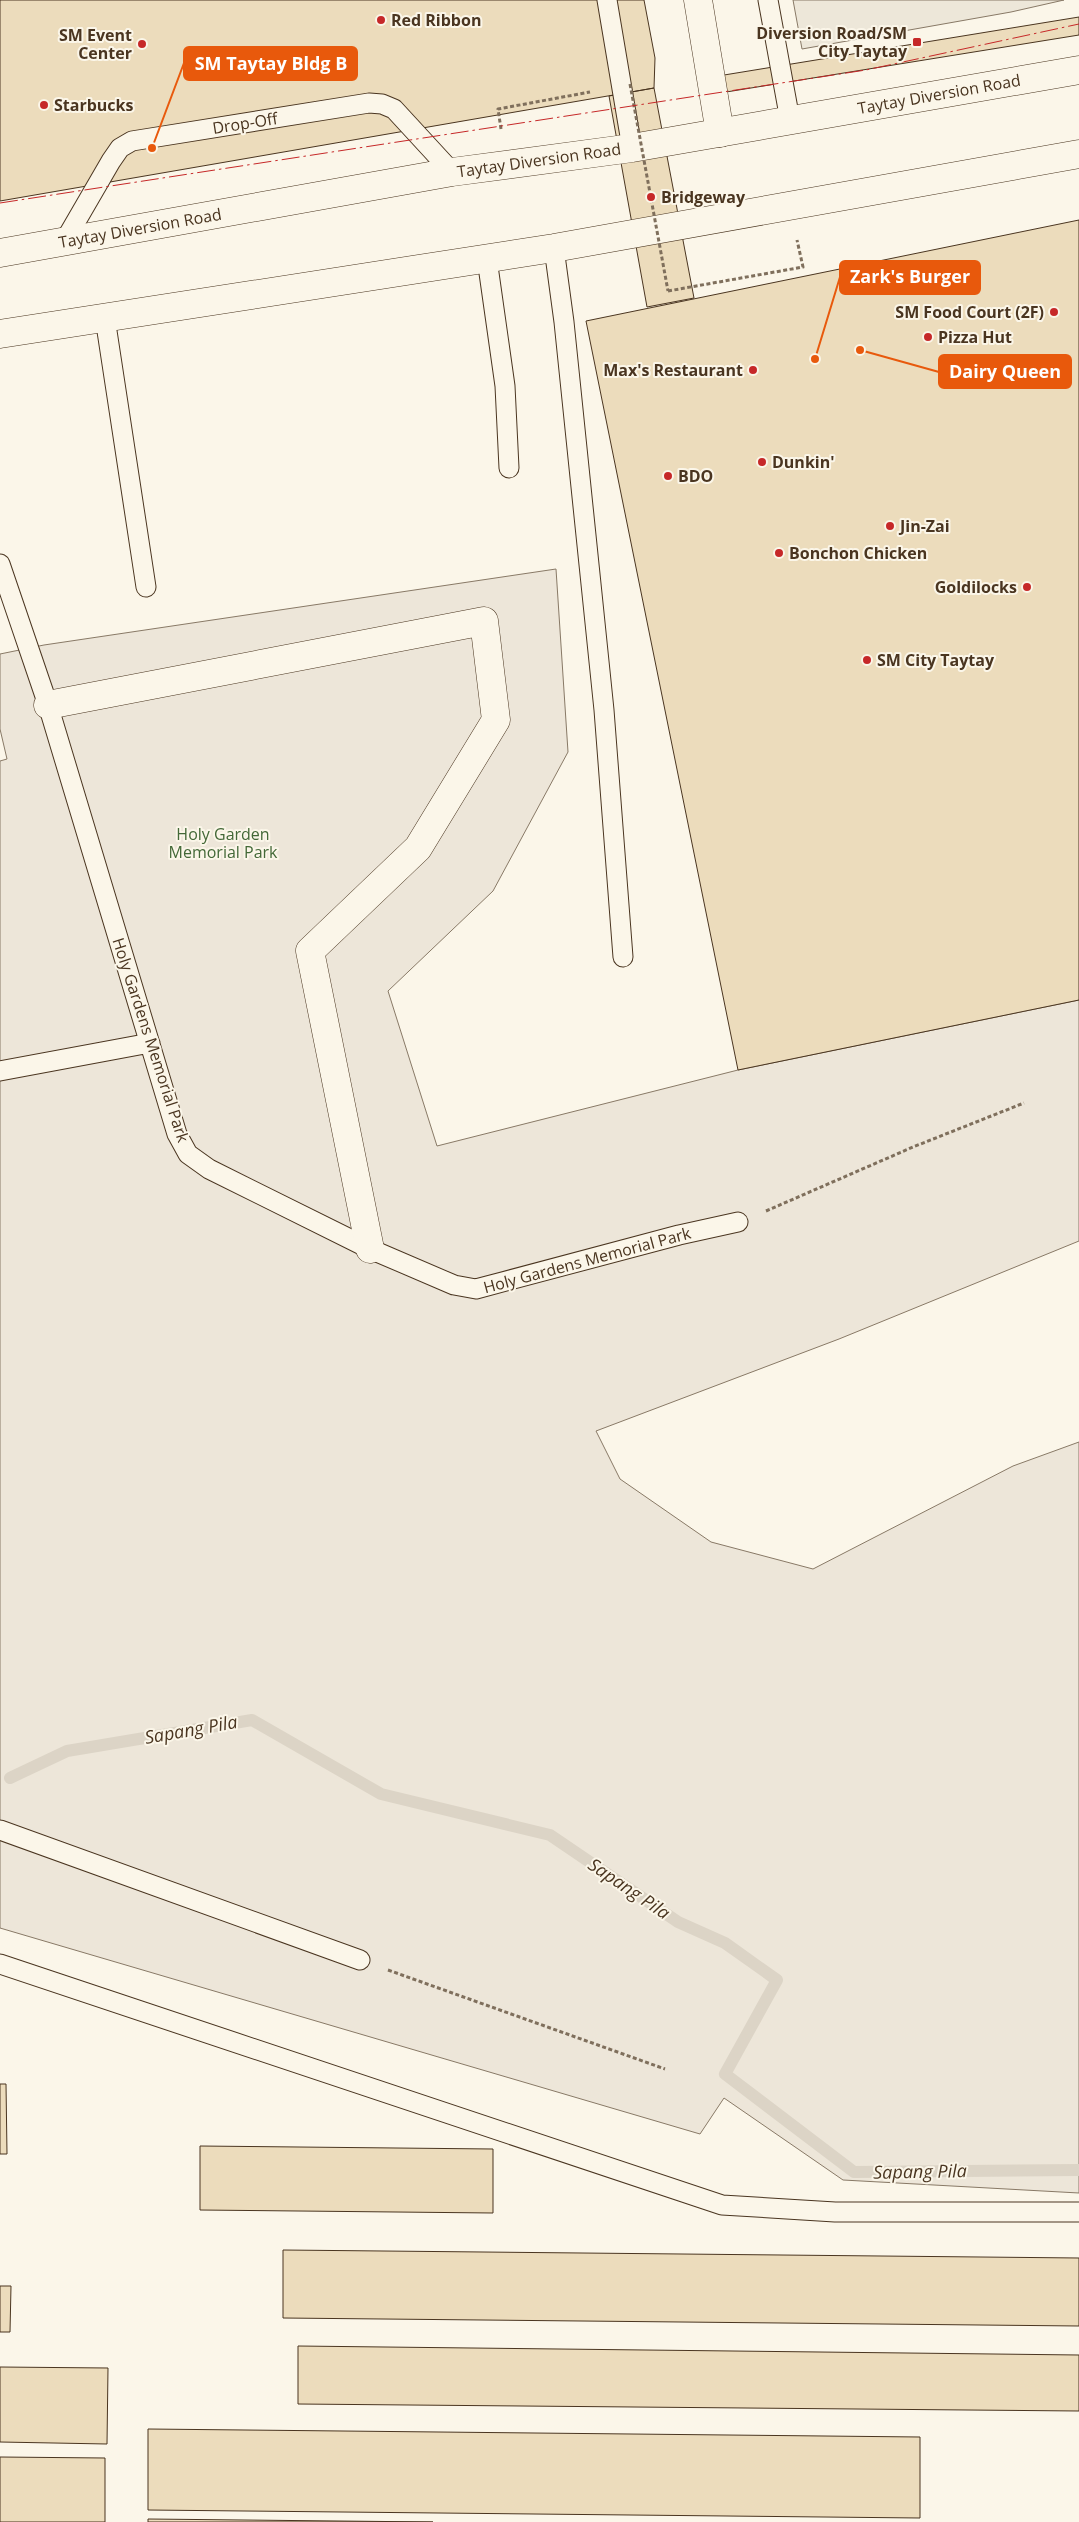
<svg xmlns="http://www.w3.org/2000/svg" width="1079" height="2522" viewBox="0 0 1079 2522" font-family="'Open Sans',sans-serif">
  <rect width="100%" height="100%" fill="#fbf6e9"/>
  <path fill="#ede6d9" stroke="#887966" d="M556 569 568 752 493 891 388 991 437 1146 738 1070 1079 1000V1241L839 1339 596 1431 620 1479 711 1542 813 1569 1013 1466 1079 1442V2193L843 2180 724 2098 700 2134 0 1928V761L7 759 0 729V654L44 645Z"/>
  <path fill="#ede7d9" stroke="#887966" d="M793 0H1064L1011 12 802 49Z"/>
  <g fill="none" stroke-linecap="round" stroke-linejoin="round">
    <path stroke="#dcd4c6" stroke-width="12" d="M10 1778 67 1751 252 1720 381 1794 550 1835 678 1922 725 1943 777 1980 725 2074 854 2172 1079 2170"/>
  </g>
  <path fill="#ecdcbc" stroke="#4a3520" d="M0 0H644L655 58 654 88 0 201Z
    M1079 17V35L720 93 718 76Z
    M654 88 694 298 647 307 609 96Z
    M1079 220V1000L738 1070 586 321Z
    M0 2084H6L7 2154H0Z
    M200 2146 493 2149V2213L200 2210Z
    M283 2250 1079 2258V2326L283 2318Z
    M0 2286H11L10 2332H0Z
    M298 2346 1079 2355V2411L298 2404Z
    M0 2367 108 2368 107 2444 0 2442Z
    M148 2429 920 2437V2518L148 2510Z
    M0 2457 105 2458V2522H0Z
    M148 2519 433 2522H148Z"/>
  <g fill="none" stroke-linecap="round" stroke-linejoin="round">
    <defs>
      <path id="service" d="M607 0 632 148
        M768 0 790 120
        M64 242 111 161 120 148 132 141 369 103 382 104 394 109 452 172
        M554 248 564 322 604 710 623 957
        M487 259 505 386 509 468
        M105 318 146 587
        M0 564 48 705 177 1134 188 1154 209 1169 370 1249 454 1285 476 1289 679 1235 738 1222
        M0 1071 150 1043
        M0 1830 360 1960
        M0 1964 722 2205 835 2212H1079"/>
      <path id="pedestrian" d="M48 705 484 621 496 720 418 848 310 951 370 1249"/>
      <path id="minor" d="M698 0 720 133"/>
      <path id="primary" d="M0 253 452 172 632 148 1079 70
        M0 334 554 248 1079 154"/>
    </defs>
    <use href="#service" stroke="#4a3520" stroke-width="21"/>
    <use href="#pedestrian" stroke="#4a3520" stroke-width="29"/>
    <use href="#minor" stroke="#4a3520" stroke-width="29"/>
    <use href="#primary" stroke="#4a3520" stroke-width="29"/>
    <path stroke="#7f6f5c" stroke-width="3" stroke-dasharray="4 2.5" stroke-linecap="butt" d="M501 129 498 109 590 92
      M668 291 803 267 797 240
      M766 1211 913 1147 1024 1103
      M388 1970 665 2069"/>
    <use href="#service" stroke="#fbf6e9" stroke-width="19"/>
    <use href="#pedestrian" stroke="#fbf6e9" stroke-width="28"/>
    <use href="#minor" stroke="#fbf6e9" stroke-width="28"/>
    <use href="#primary" stroke="#fbf6e9" stroke-width="28"/>
    <path stroke="#7f6f5c" stroke-width="3" stroke-dasharray="4 2.5" stroke-linecap="butt" d="M630 84 668 291"/>
    <path stroke="#c62828" stroke-width="1" stroke-dasharray="18 4 2.5 4" stroke-linecap="butt" d="M0 203 866 70 1079 24"/>
  </g>
  <g fill="#c62828" stroke="#fbf6e9" stroke-width="2">
    <circle cx="381" cy="20" r="5"/>
    <rect x="912" y="37" width="10" height="10" rx="2.5"/>
    <circle cx="142" cy="44" r="5"/>
    <circle cx="44" cy="105" r="5"/>
    <circle cx="651" cy="197" r="5"/>
    <circle cx="1054" cy="312" r="5"/>
    <circle cx="928" cy="337" r="5"/>
    <circle cx="753" cy="370" r="5"/>
    <circle cx="762" cy="462" r="5"/>
    <circle cx="668" cy="476" r="5"/>
    <circle cx="890" cy="526" r="5"/>
    <circle cx="779" cy="553" r="5"/>
    <circle cx="1027" cy="587" r="5"/>
    <circle cx="867" cy="660" r="5"/>
  </g>
  <g text-anchor="middle" stroke-width="4" stroke-linejoin="round" paint-order="stroke">
    <g font-size="16" font-weight="bold" fill="#4a3520" stroke="#fbf6e9" text-anchor="start">
      <text x="391" y="26">Red Ribbon</text>
      <text x="907" y="39" text-anchor="end">Diversion Road/SM<tspan x="907" dy="18">City Taytay</tspan></text>
      <text x="132" y="41" text-anchor="end">SM Event<tspan x="132" dy="18">Center</tspan></text>
      <text x="54" y="111">Starbucks</text>
      <text x="661" y="203">Bridgeway</text>
      <text x="1044" y="318" text-anchor="end">SM Food Court (2F)</text>
      <text x="938" y="343">Pizza Hut</text>
      <text x="743" y="376" text-anchor="end">Max's Restaurant</text>
      <text x="772" y="468">Dunkin'</text>
      <text x="678" y="482">BDO</text>
      <text x="900" y="532">Jin-Zai</text>
      <text x="789" y="559">Bonchon Chicken</text>
      <text x="1017" y="593" text-anchor="end">Goldilocks</text>
      <text x="877" y="666">SM City Taytay</text>
    </g>
    <g font-size="16" fill="#4a3520" stroke="#fbf6e9">
      <text transform="translate(939 94) rotate(-10)" y="6">Taytay Diversion Road</text>
      <text transform="translate(245 123) rotate(-9)" y="6">Drop-Off</text>
      <text transform="translate(539 160) rotate(-8)" y="6">Taytay Diversion Road</text>
      <text transform="translate(140 228) rotate(-10)" y="6">Taytay Diversion Road</text>
      <text transform="translate(151 1040) rotate(72)" y="6">Holy Gardens Memorial Park</text>
      <text transform="translate(587 1260) rotate(-15)" y="6">Holy Gardens Memorial Park</text>
    </g>
    <g font-size="16" fill="#436837" stroke="#fbf6e9">
      <text x="223" y="840">Holy Garden<tspan x="223" dy="18">Memorial Park</tspan></text>
    </g>
    <g font-size="18" font-style="italic" fill="#4a3520" stroke="#fbf6e9">
      <text transform="translate(191 1730) rotate(-10)" y="6">Sapang Pila</text>
      <text transform="translate(629 1889) rotate(34)" y="6">Sapang Pila</text>
      <text transform="translate(920 2172) rotate(-1)" y="6">Sapang Pila</text>
    </g>
  </g>
  <path fill="none" stroke="#e8590c" stroke-width="2" d="M152 148L184 63M815 359L840 277M860 350L939 372"/>
  <g fill="#e8590c" stroke="#fbf6e9" stroke-width="2">
    <circle cx="152" cy="148" r="5"/>
    <circle cx="815" cy="359" r="5"/>
    <circle cx="860" cy="350" r="5"/>
  </g>
  <g fill="#e8590c" stroke="#e8590c" stroke-width="2">
    <rect x="184" y="47" width="173" height="33" rx="5"/>
    <rect x="840" y="261" width="140" height="33" rx="5"/>
    <rect x="939" y="355" width="132" height="33" rx="5"/>
  </g>
  <g font-size="18" text-anchor="middle" font-weight="bold" fill="#fff">
    <text x="271" y="70">SM Taytay Bldg B</text>
    <text x="910" y="283">Zark's Burger</text>
    <text x="1005" y="378">Dairy Queen</text>
  </g>
</svg>
